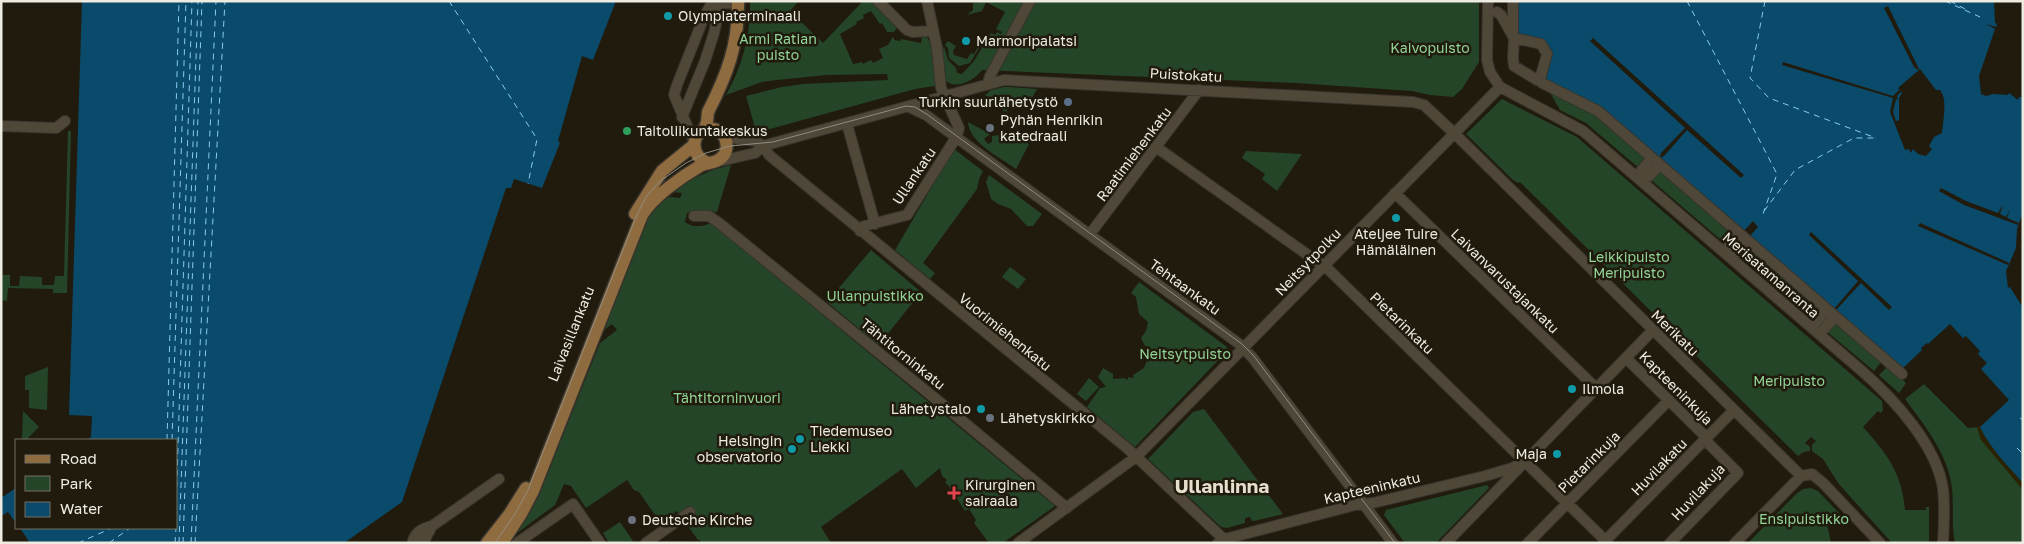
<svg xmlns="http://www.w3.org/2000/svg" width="2024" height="544" viewBox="0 0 2024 544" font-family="'Golos Text',sans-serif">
  <rect width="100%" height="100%" fill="#201b0d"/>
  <path fill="#254528" d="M750 1H799L790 11 823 43 863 1H873L898 26 894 32H887L882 23 880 24 871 11 863 15 864 18 856 22 857 24 840 34 853 64 862 62 863 64 871 60 873 63 883 58 879 49 888 45 892 38 894 37V40L900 41 901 39 921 43 922 36H925C935 42 936 74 935 86L915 89 770 129 753 128 754 124 746 96 782 87 803 84 888 80 887 74 826 75 777 80 762 82 726 95C742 67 751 34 750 1Z
    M986 1H1479V62L1462 89 1453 97 1430 95 1412 91 1296 83 982 70C975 80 955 91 945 80L942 52 944 46 948 60 956 68 957 73 962 74 974 61 991 33 995 35 997 32 1001 34 1002 32 996 29 1005 12 986 2 982 11 967 15 973 10V3Z
    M948 41 956 46 953 51 954 55 967 59 971 53 974 54 981 42 982 43 970 63 959 66 949 58 948 48 945 45Z
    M1004 87H1008L1037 89 1028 105 1017 99H1013L1006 112 999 108 1001 104 985 95 991 90Z
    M1548 89 1596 114 1648 158 1640 169 1586 123 1560 110Z
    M1502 99 1577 137 1882 401 1883 410 1881 413 1878 411 1863 427C1887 454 1902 473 1905 510H1926V507H1929V543H1892L1838 483 1823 459 1812 451V445L1816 441 1811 437 1805 443 1810 447V451L1804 452 1798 456 1527 189 1520 182 1518 183 1513 180 1466 134Z
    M968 122 990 134 984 139 988 144 992 142V136L1000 135 1003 130 1029 144 1016 169C1000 157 969 143 968 122Z
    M68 131H71L67 293H53V289L8 288 7 301 1 300V275H10V286H19L20 276 42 277V285H54L55 276H64Z
    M954 149 983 171 979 179 977 189 923 263 935 273 930 279 895 250Z
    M1246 151 1302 154 1277 191 1262 179 1265 174 1242 158Z
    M731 165 717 212 692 211 687 213 685 222C693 228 702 227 711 223L1055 506 1003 543H989L974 523 976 520 969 509 965 511C958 501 953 490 945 482L947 480 942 476 940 468 916 488 902 469 821 527 831 543H702L700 540H698L677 511 660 522 639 492 634 490 627 480 586 508 571 486 564 484 555 505 517 533 538 497 600 343 617 330 612 324 603 331 650 215 665 199 670 197 680 198 682 193 673 192C690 178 710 170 731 165Z
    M1659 169 1735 234 1727 245 1650 179Z
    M989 175 1042 214 1033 226H1027L1011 209 998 204 991 199 986 182Z
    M1746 245 1822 309 1815 321 1737 254 1744 252Z
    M871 250 921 292 879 345 827 302Z
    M1010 267 1026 279 1018 289 1002 277Z
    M1139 282 1227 347 1228 350 1135 447 1087 407 1100 388 1106 387 1098 377 1103 368 1113 374V379L1125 378 1126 380 1128 379V377L1134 378 1133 375 1144 368 1149 355 1147 353V346H1145L1141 338 1146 331 1148 322 1139 314 1136 297 1131 293Z
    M1833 321 1882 361 1874 371 1825 330Z
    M1888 366 1906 383 1899 393 1879 375Z
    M48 367 47 410 29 408V390H25V376Z
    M1089 378 1099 387 1086 401 1077 394Z
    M1924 384 1968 428 1980 427C1989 448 2008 466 2023 483V543H1955C1951 525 1954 506 1952 488 1948 454 1925 426 1905 399Z
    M1204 409 1283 514 1254 521H1252L1250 517 1245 518V523L1227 528 1221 527 1148 459 1193 412Z
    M23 411 39 427 26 440H22Z
    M1487 485 1489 488 1436 543H1405L1384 515 1386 510Z
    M1811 488 1818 491 1839 513 1827 524 1831 543H1748L1797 493 1803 489Z
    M620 522 633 541 629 543H609L603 533Z"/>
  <path fill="#2a2201" d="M1980 427C1990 448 2007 465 2023 483V490L1981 440 1977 428Z"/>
  <path fill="#0a4b6b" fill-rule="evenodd" d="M82 1H616L593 60 582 56 558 141 560 143 542 188 514 179 511 188H506L402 502 344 543H30L20 528H176V440H87L91 437 92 416 69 415Z
    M1517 1H1994L1995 23 1997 24 1996 27 1986 24 1995 29 1979 76 1981 94 1986 96 1993 94 2008 95 2009 93 2018 100 2019 97H2023V212L2017 229 2016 248 2006 271 2008 288 2010 287 2023 308V483C2007 465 1990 448 1980 427L2009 400 1981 369 1987 363 1978 354 1980 351 1966 336 1963 338 1950 324 1928 344 1927 343 1921 348 1922 350 1901 370 1749 237 1758 227 1753 221 1743 232 1662 163 1659 157 1548 82 1543 74 1548 53C1516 34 1516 39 1517 1ZM1920 69 1936 90H1940C1948 100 1943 120 1942 133L1934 137 1929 146 1932 149 1926 156 1918 154 1913 149 1911 153 1909 149 1905 150 1894 122 1899 120V98L1902 93 1898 88Z
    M16 488V523L8 512 1 516V498Z"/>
  <path fill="#201b0d" d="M1888 6 1919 69 1918 70 1914 67 1884 8Z
    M1593 38 1744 175 1741 178 1687 130 1664 156 1660 158 1661 153 1685 128 1590 41Z
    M1783 62 1893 96 1899 90 1901 92 1897 96 1898 100 1896 99 1893 112 1896 121 1894 122 1890 112 1893 98 1782 65Z
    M1941 188 1966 201 1998 213 2003 205 2000 214 2006 217 2010 210 2007 218 2019 223 2018 225 1964 205 1939 191Z
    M1920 223 2005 261 2009 263 2008 265 1918 226Z
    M1811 232 1892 307 1889 310 1861 283 1836 310 1834 309 1858 281 1809 235Z"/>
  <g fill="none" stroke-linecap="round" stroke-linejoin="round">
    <path stroke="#88caf3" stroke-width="1" stroke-dasharray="6 5" stroke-linecap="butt" d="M449 1 537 139 528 184
      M1687 1 1777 174 1763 214
      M1765 1 1750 78 1769 98 1876 138
      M1945 1 1980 17
      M1950 1 1967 10
      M1764 211 1795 170 1854 138H1874
      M2020 418 2023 420
      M167 440 179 1
      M172 440 186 1
      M2017 448 2023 454
      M176 509 192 1
      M78 543 112 528
      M109 543 130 528
      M175 543 176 528
      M179 543 198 1
      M183 543 202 1
      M191 543 216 1
      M195 543 225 1"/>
    <defs>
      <path id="minor" d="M878 1 907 30 913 32 933 31
        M1488 1 1487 60 1490 72 1500 87 1583 131 1862 371C1894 399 1937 446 1943 489 1945 507 1944 525 1943 543
        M1497 12 1501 15 1514 38 1541 44 1547 54 1540 79 1542 83 1598 111 1902 374
        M1513 33V1
        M1514 38 1513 58 1514 66 1537 80 1540 79
        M988 83 990 76 1030 1
        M909 107 926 115 949 132 1238 343 1252 357 1393 543
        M682 117 705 61 714 33 720 5
        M847 124 875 224
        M1 126 56 128 65 121
        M724 137 756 141 763 146
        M694 142 674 95 677 85 704 17 710 6 727 3 738 4
        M763 146 769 155 1127 448 1228 543
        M1156 147 1329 270 1608 543
        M716 162 755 153 763 146 1004 80 1413 102 1424 105 1454 133 1801 476
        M1641 171 1652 158
        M1648 177 1660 165
        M1395 193 1596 388
        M694 216H709L719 223 942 404 1067 508
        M860 231 864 226 907 215 957 136 959 128 941 88 937 48 927 1
        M1090 234 1199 90
        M1728 247 1740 234
        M1736 253 1747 240
        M1816 322 1827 310
        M1824 329 1835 317
        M1626 358 1707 438
        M415 543 413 540C417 531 423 528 432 526
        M423 543 432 526 499 479
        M517 543 573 504 600 543
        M646 543 690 512
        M1018 543 1136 457 1500 87
        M1218 543 1225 539 1355 505 1373 503 1485 476 1512 468 1524 462
        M1446 543 1653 330
        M1528 543 1669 400
        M1603 543 1734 410
        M1670 543 1738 473 1705 440
        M1735 543 1801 476 1812 474 1823 483 1880 543"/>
      <path id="major" d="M704 130 707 122 708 112C727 75 739 44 738 1
        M635 214 662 171 694 145
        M487 543 509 515 526 488
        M502 543 521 514 533 491 642 215C653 197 681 177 700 166 707 162 715 164 721 158 731 150 727 131 713 129 690 126 688 158 709 163"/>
    </defs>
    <use href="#minor" stroke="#38342d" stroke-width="12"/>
    <use href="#major" stroke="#38342d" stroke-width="15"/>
    <use href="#minor" stroke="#4f4839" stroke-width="10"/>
    <use href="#major" stroke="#8f6c3f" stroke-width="12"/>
    <path stroke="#908c81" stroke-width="1" d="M495 543 515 514 528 490 636 217 646 197 659 182 686 163 706 153 730 146 773 142 906 106 915 107 928 115 1242 344 1253 355 1395 543"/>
  </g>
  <g fill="#0f9aa8" stroke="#201b0d" stroke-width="2">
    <circle cx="668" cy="16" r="5"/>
    <circle cx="966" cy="41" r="5"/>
    <circle cx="1396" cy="218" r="5"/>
    <circle cx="1572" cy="389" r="5"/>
    <circle cx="981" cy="409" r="5"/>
    <circle cx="800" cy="439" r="5"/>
    <circle cx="792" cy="449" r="5"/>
    <circle cx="1557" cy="454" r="5"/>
  </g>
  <circle fill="#5c6f8a" stroke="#201b0d" stroke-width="2" cx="1068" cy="102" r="5"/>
  <g fill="#6b7280" stroke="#201b0d" stroke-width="2">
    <circle cx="990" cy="128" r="5"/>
    <circle cx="990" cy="418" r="5"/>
    <circle cx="632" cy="520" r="5"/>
  </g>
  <circle fill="#2e9e5b" stroke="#201b0d" stroke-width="2" cx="627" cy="131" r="5"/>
  <path fill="#e0444e" stroke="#201b0d" stroke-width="2" d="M951.5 485.5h5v5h5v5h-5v5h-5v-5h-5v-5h5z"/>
  <g text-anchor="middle" stroke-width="5" stroke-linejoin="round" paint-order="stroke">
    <g font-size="14" fill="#eeebe1" stroke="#201b0d" text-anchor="start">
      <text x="678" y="21">Olympiaterminaali</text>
      <text x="976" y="46">Marmoripalatsi</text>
      <text x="1058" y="107" text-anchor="end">Turkin suurlähetystö</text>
      <text x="1000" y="125">Pyhän Henrikin<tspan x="1000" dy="16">katedraali</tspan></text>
      <text x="637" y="136">Taitoliikuntakeskus</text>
      <text x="1396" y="239" text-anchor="middle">Ateljee Tuire<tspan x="1396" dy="16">Hämäläinen</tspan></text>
      <text x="1582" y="394">Ilmola</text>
      <text x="971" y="414" text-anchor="end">Lähetystalo</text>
      <text x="1000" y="423">Lähetyskirkko</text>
      <text x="810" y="436">Tiedemuseo<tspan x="810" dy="16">Liekki</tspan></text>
      <text x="782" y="446" text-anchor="end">Helsingin<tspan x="782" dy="16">observatorio</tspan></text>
      <text x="1547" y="459" text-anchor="end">Maja</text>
      <text x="965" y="490">Kirurginen<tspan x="965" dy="16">sairaala</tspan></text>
      <text x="642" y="525">Deutsche Kirche</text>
    </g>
    <g font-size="14" fill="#92d597" stroke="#201b0d">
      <text x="778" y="44">Armi Ratian<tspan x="778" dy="16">puisto</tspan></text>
      <text x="1430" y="53">Kaivopuisto</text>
      <text x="1629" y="262">Leikkipuisto<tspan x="1629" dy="16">Meripuisto</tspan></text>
      <text x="875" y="301">Ullanpuistikko</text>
      <text x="1185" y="359">Neitsytpuisto</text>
      <text x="1789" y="386">Meripuisto</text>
      <text x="727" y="403">Tähtitorninvuori</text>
      <text x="1804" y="524">Ensipuistikko</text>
    </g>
    <g font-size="14" fill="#eeebe1" stroke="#201b0d">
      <text transform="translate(1186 75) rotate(3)" y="5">Puistokatu</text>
      <text transform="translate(1134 154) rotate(-53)" y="5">Raatimiehenkatu</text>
      <text transform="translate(914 176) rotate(-56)" y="5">Ullankatu</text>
      <text transform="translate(1308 262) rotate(-46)" y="5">Neitsytpolku</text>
      <text transform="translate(1771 275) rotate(41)" y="5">Merisatamanranta</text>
      <text transform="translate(1505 281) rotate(44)" y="5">Laivanvarustajankatu</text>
      <text transform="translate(1185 287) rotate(36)" y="5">Tehtaankatu</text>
      <text transform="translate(1402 323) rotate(44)" y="5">Pietarinkatu</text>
      <text transform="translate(1005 332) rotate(39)" y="5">Vuorimiehenkatu</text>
      <text transform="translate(1675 333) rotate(44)" y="5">Merikatu</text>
      <text transform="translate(571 334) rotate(-68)" y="5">Laivasillankatu</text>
      <text transform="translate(903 354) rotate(39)" y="5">Tähtitorninkatu</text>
      <text transform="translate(1676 388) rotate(45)" y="5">Kapteeninkuja</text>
      <text transform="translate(1589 462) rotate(-45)" y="5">Pietarinkuja</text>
      <text transform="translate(1659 467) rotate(-46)" y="5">Huvilakatu</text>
      <text transform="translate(1372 488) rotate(-13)" y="5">Kapteeninkatu</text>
      <text transform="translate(1698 492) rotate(-47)" y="5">Huvilakuja</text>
    </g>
    <g font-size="19" font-weight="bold" fill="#e7dfcd" stroke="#201b0d">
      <text x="1222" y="493">Ullanlinna</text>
    </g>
  </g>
  <rect width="2024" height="544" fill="none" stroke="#eeebe1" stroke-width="5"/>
  <rect x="15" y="439" width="162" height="90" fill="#201b0d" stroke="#726e62"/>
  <rect x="25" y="455" width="25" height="8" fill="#8f6c3f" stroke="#726e62"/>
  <text x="60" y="464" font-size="15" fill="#eeebe1">Road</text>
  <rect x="25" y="476" width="25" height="15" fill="#254528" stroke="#726e62"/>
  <text x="60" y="489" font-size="15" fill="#eeebe1">Park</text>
  <rect x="25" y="502" width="25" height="15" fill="#0a4b6b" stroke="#726e62"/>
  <text x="60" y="514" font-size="15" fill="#eeebe1">Water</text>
</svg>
